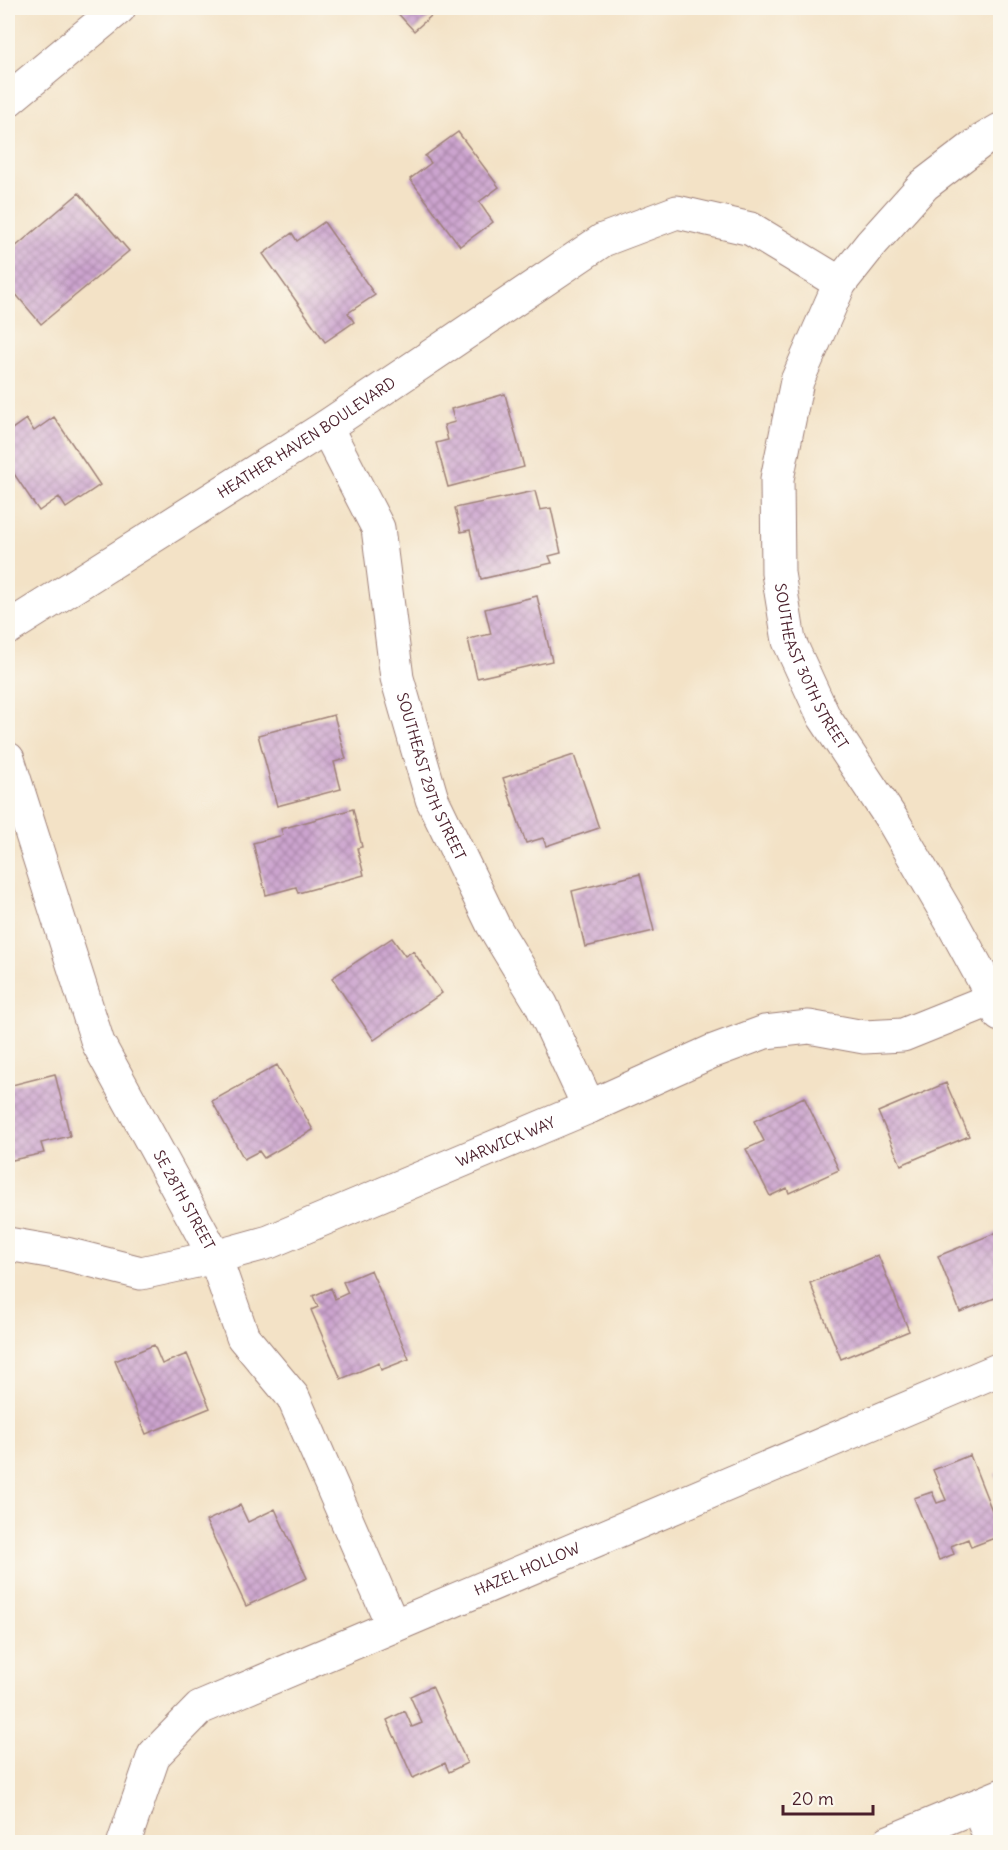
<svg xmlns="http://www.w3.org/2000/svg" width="1008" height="1850" viewBox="0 0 1008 1850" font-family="Delius,sans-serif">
  <defs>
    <pattern id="building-cross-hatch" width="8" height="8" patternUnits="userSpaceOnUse" patternTransform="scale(1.5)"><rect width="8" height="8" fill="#cca4cf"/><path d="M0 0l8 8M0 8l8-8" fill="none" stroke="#a885a8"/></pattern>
  </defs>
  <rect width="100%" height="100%" fill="#fbf7ec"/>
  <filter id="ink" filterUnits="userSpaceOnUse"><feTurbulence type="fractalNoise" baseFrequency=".0167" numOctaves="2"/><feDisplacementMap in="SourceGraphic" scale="12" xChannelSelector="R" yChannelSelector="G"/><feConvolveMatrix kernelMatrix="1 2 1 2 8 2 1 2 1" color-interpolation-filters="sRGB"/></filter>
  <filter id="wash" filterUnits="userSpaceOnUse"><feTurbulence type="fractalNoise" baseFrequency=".008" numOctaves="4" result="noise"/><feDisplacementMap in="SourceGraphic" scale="24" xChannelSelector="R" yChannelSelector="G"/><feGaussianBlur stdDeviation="1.35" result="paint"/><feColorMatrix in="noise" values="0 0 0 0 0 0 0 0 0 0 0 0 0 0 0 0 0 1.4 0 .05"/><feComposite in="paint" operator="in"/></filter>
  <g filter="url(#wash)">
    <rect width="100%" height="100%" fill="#f3e2c6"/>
    <g id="blocks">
      <path fill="url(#building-cross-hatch)" d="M393 8H440L414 31Z
        M458 132 499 187 479 202 493 222 460 246 410 179 431 163 425 156Z
        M79 193 129 251 41 324 8 285V253Z
        M324 222 375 295 348 313 354 322 325 342 263 254 292 233 297 241Z
        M505 394 524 467 448 487 436 443 448 440 444 425 455 422 451 409Z
        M54 417 100 485 66 508 59 497 39 511 8 465V448L11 446 8 440V432L26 419 34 431Z
        M535 491 540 510 551 508 561 553 549 556 552 563 481 579 470 530 461 532 455 508Z
        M537 596 552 661 477 678 468 639 491 634 485 609Z
        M334 715 346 759 334 762 341 789 277 806 258 735Z
        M574 755 599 828 546 846 543 838 526 843 503 778Z
        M353 809 362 847 357 848 364 875 298 893 296 887 266 895 253 843 283 835 281 829Z
        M640 874 654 931 585 947 572 891Z
        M392 938 405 956 413 951 442 993 374 1040 332 978Z
        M277 1065 313 1130 264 1158 259 1151 244 1159 212 1101Z
        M55 1074 70 1136 41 1143 44 1153 8 1161V1086Z
        M946 1083 969 1136 901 1165 878 1112Z
        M804 1097 839 1170 789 1193 787 1188 770 1196 746 1149 764 1141 754 1121Z
        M1000 1231V1296L960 1312 938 1256Z
        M878 1255 909 1331 841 1359 810 1283Z
        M371 1270 409 1359 381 1370 379 1363 341 1379 311 1310 318 1307 313 1296 331 1288 335 1299 348 1293 343 1282Z
        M154 1345 162 1364 187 1354 210 1408 146 1434 115 1361Z
        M970 1455 1000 1531V1536L971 1547 968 1539 951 1546 954 1554 939 1560 914 1498 932 1492 937 1503 946 1500 933 1470Z
        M1000 1472V1488L995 1474Z
        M240 1505 248 1522 275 1509 307 1578 246 1606 206 1521Z
        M432 1686 467 1763 449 1772 445 1763 413 1778 387 1720 405 1711 412 1727 422 1723 410 1696Z"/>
    </g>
  </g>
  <g filter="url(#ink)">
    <use href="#blocks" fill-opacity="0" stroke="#9e8078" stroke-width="1.5"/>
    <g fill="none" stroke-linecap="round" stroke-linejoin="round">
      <defs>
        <g id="minor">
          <path d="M8 100 119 8"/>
          <path id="s1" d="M1000 130 983 140 924 185 871 244 840 283 797 381 777 479 778 573 789 641 824 717 893 821 954 926 994 999 1000 1015"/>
          <path id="s2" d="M326 427 378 528 397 678 432 799 493 925 541 1004 589 1107"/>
          <path id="s3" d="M8 628 326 427 603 240 677 212 751 229 840 283"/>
          <path id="s4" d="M8 759 98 1043 215 1257 243 1337 293 1397 393 1626"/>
          <path id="s5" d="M8 1244 66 1254 141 1273 215 1257 269 1242 589 1107 711 1052 765 1032 809 1027 864 1037 903 1035 1000 996"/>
          <path d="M977 1806 992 1842"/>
          <path id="s6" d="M124 1842 154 1755 200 1708 1000 1369"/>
          <path d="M889 1842 1000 1796"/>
        </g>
      </defs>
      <use href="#minor" stroke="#9e8078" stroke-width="35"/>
      <use href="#minor" stroke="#fff" stroke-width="33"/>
    </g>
  </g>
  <g text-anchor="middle" stroke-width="6" stroke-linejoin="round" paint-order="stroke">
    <g font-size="15" fill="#4a1f2b" stroke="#fbf7ec">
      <text dy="5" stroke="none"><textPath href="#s3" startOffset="354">HEATHER HAVEN BOULEVARD</textPath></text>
      <text dy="5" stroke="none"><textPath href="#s1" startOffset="624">SOUTHEAST 30TH STREET</textPath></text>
      <text dy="5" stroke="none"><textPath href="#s2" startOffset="369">SOUTHEAST 29TH STREET</textPath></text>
      <text dy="5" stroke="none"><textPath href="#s5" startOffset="525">WARWICK WAY</textPath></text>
      <text dy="5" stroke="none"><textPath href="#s4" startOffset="477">SE 28TH STREET</textPath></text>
      <text dy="5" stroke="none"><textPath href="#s6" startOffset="513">HAZEL HOLLOW</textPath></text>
    </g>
  </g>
  <rect width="1008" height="1850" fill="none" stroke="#fbf7ec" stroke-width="30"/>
  <path d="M783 1805v9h90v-9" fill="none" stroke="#4a1f2b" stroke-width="3"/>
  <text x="792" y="1805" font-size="18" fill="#4a1f2b" stroke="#fbf7ec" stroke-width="4.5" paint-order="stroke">20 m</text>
</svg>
